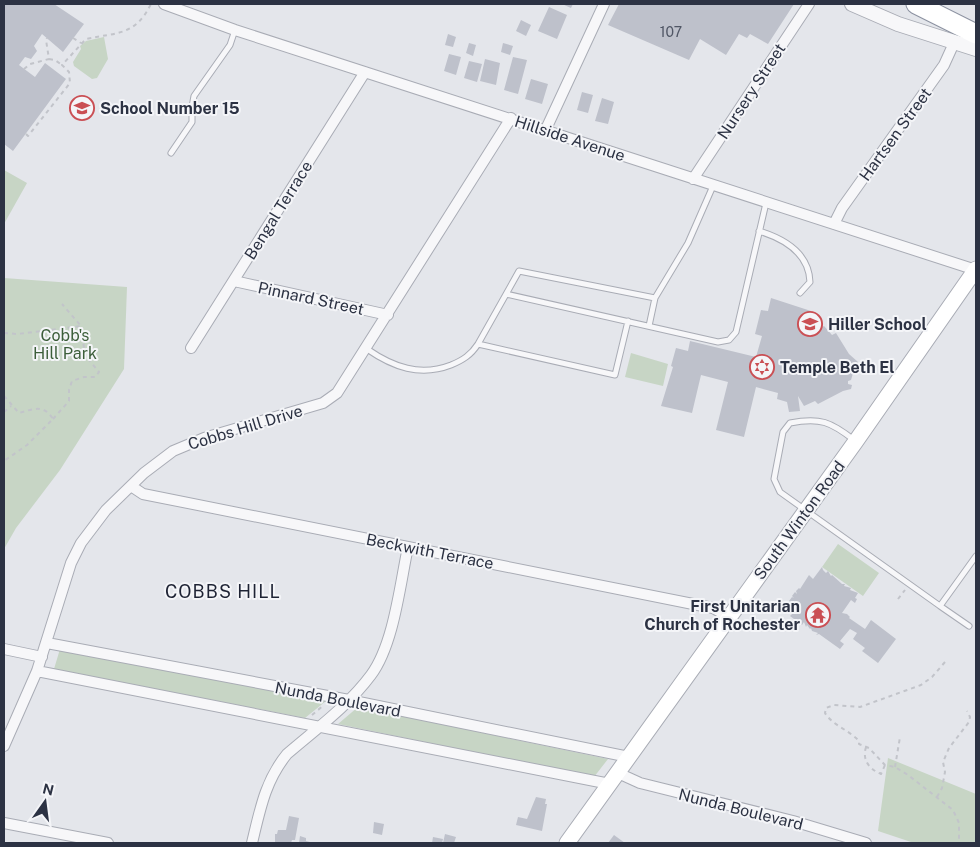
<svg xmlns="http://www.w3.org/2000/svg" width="980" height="847" viewBox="0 0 980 847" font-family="'Public Sans',sans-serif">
  <rect width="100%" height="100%" fill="#e4e6eb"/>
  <path fill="#c7d5c5" d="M104 37 108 59 97 78 92 79 74 66 73 62 81 49 80 46 86 41Z
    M4 170 27 183 4 224Z
    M4 278 127 287 124 369 60 470 16 528 4 549Z
    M631 353 668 364 663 386 625 377Z
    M838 544 879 573 863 596 822 567Z
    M60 649 326 701 305 718 54 669Z
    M358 707 608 759 594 777 338 724Z
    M888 758 976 794 975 843H914L878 831Z"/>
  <path fill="#bec1cb" d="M4 4H54L84 24 63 52 42 34 34 46 37 51 31 59 25 57 19 65 35 77 45 63 66 79 13 151 4 144Z
    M562 4H573L571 8Z
    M619 4H794L768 44 750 34 747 38 739 34 726 55 700 39 689 60 608 25Z
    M549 7 567 15 557 39 538 31Z
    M521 20 531 25 526 36 516 31Z
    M448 34 456 37 453 47 445 45Z
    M469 43 476 45 473 56 466 53Z
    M503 43 513 46 510 55 501 52Z
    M449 54 461 57 456 75 444 71Z
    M513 57 527 60 518 94 504 90Z
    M485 59 500 63 496 85 480 81Z
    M469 61 482 64 477 82 464 78Z
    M531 79 548 84 542 104 525 99Z
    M582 92 593 95 588 113 577 110Z
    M602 98 614 102 608 124 595 121Z
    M771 298 811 311 809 323 813 324 817 330 824 326 832 335 836 333 849 354 858 362 856 366 853 365 851 368 854 370 851 380 848 381V384L852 385 851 389 843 391 818 404 815 401 804 406 798 396 800 411 789 412 787 402 777 399 778 393 756 387 744 437 716 430 728 382 701 375 692 413 661 406 673 367 671 366 676 348 688 351 690 341 756 357 762 336 755 334 761 310 768 311Z
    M822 567 823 570 826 573 828 571 831 576 832 575 842 584H845L844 586 851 588 850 590 858 593 855 598 857 599 855 603 851 600 842 613 847 614 850 617 849 618 865 629 871 620 896 639 878 663 862 651 865 648 853 639 857 633 850 629 840 641 844 644 840 649 819 634 816 635 818 633 812 631 811 628 810 629 807 625 806 627 804 622 802 625 790 616 793 613 790 611 794 605 789 601 792 597 794 598 792 596 795 592 797 594 796 591 799 588 800 589 809 575 813 579Z
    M536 797 546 799 545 804H547L542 831 516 825 518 817 527 819Z
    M289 816 299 818 295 840H292L291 843H275V834H277L278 830H286Z
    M374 822 384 824 382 835 373 833Z
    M445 834 456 837 454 843H443Z
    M614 835 625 843H608Z
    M300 836 306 838V841L314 843H299Z
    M433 837 443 839 442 843H432Z"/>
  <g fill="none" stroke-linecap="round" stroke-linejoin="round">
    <defs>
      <path id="service" d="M171 153 192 122V107L194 96 230 45 235 30
        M759 231C785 239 809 253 810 282L800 293
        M506 294 718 342 729 340 736 332 766 203
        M649 326 655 298 688 243 713 186
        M478 344 615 375 628 321
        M367 349C393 367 420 377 451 365 463 360 471 355 478 344L519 271 655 298
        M854 440C831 422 820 417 790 423L783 432 774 479 780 492 940 606 976 556
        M940 606 969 626"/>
      <path id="minor" d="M164 4 235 30 976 270
        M546 129 604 4
        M693 179 809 4
        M834 224 842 208 944 65 954 43
        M234 281 388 315
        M191 348 365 72
        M131 486 143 494 713 608 729 617
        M47 643 349 700 629 757
        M4 649 42 657
        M37 671 610 784
        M4 746 37 671 71 563 81 543 106 510 144 473 173 451 204 438 323 403 337 393 511 118
        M618 773 640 783 793 821 866 843
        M4 823 108 843
        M252 843C260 810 265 781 287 754 316 729 348 706 371 675 394 644 400 584 408 547"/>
      <path id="tertiary" d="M852 4 898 24 976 49"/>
      <path id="secondary" d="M567 843 856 441 976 269"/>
      <path id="motorway" d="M916 4 976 34"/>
    </defs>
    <use href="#service" stroke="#a9acb5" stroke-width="7"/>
    <use href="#minor" stroke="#a9acb5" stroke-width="12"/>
    <use href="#tertiary" stroke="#a9acb5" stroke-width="16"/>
    <use href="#secondary" stroke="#a9acb5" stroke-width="17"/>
    <use href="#motorway" stroke="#8c92a1" stroke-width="21"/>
    <path stroke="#c2c4ca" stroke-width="2" stroke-dasharray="4 4" stroke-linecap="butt" d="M73 38 81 43
      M49 59 55 60 62 65
      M24 69 30 64 49 59 46 40 47 38
      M26 134 28 136 70 83 69 72 62 65 86 39C118 32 135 36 151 4
      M4 333 17 334 81 326
      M4 396 19 413C33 409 44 404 53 419L27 445 4 461
      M4 412 11 406
      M53 419 69 401V390L72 381 84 377H95L99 372 85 355 81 326 62 304
      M898 599 905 590
      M945 662 932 677 921 685 860 707 834 705 826 708 825 713C832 725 849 730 859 741V744L869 748 885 765 895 767 908 775 953 810 959 823V843
      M312 715 324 705
      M866 747C862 760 869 769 881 774L885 765
      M895 767 900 737
      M937 797 942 788 945 772 943 762 949 748 969 722 970 717 967 711"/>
    <use href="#service" stroke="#f7f7f9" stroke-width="5"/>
    <use href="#minor" stroke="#f7f7f9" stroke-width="10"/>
    <use href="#tertiary" stroke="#f7f7f9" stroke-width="14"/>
    <use href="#secondary" stroke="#fff" stroke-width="15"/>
    <use href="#motorway" stroke="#fff" stroke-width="19"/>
  </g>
  <defs>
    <symbol id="school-ring" viewBox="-11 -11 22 22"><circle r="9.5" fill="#f4f5f8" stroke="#ca4f54" stroke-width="1.5"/><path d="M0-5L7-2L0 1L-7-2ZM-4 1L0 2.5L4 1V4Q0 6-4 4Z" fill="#ca4f54"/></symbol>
    <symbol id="synagogue-ring" viewBox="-11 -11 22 22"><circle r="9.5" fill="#f4f5f8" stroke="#ca4f54" stroke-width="1.5"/><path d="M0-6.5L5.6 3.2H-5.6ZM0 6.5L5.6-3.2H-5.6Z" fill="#ca4f54"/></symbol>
    <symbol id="temple-ring" viewBox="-11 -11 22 22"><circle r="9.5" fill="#f4f5f8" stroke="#ca4f54" stroke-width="1.5"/><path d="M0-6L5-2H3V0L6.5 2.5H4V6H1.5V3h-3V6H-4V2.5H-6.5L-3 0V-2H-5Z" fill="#ca4f54"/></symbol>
  </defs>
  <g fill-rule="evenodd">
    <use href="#school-ring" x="68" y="94" width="28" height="28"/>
    <use href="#school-ring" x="796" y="310" width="28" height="28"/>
    <use href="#synagogue-ring" x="748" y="353" width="28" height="28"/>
    <use href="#temple-ring" x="804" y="601" width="28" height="28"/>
  </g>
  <g text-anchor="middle" stroke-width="4" stroke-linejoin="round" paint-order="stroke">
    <g font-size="14" fill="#505665">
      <text x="671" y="37">107</text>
    </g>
    <g font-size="16" fill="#2c3243" stroke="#f4f5f8">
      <text transform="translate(751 91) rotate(-57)" y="6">Nursery Street</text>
      <text transform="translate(895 134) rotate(-54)" y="6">Hartsen Street</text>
      <text transform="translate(570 138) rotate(18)" y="6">Hillside Avenue</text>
      <text transform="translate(278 210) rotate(-58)" y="6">Bengal Terrace</text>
      <text transform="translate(311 298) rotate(12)" y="6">Pinnard Street</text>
      <text transform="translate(245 427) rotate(-17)" y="6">Cobbs Hill Drive</text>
      <text transform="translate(799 520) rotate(-54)" y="6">South Winton Road</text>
      <text transform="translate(430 551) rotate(11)" y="6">Beckwith Terrace</text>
      <text transform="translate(338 699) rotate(11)" y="6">Nunda Boulevard</text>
      <text transform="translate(741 809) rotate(14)" y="6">Nunda Boulevard</text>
    </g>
    <g font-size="16" font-weight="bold" fill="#2c3243" stroke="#f4f5f8" text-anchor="start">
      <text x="100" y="114">School Number 15</text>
      <text x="828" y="330">Hiller School</text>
      <text x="780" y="373">Temple Beth El</text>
      <text x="800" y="612" text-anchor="end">First Unitarian<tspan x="800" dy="18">Church of Rochester</tspan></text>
    </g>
    <g font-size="16" fill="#3c5e3a" stroke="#f4f5f8">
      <text x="65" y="341">Cobb's<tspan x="65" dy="18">Hill Park</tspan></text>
    </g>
    <g font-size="18" letter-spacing="1" fill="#1e2334" stroke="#f4f5f8">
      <text x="223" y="598">COBBS HILL</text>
    </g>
  </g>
  <rect width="980" height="847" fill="none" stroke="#2c3243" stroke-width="10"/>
  <g transform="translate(45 802) rotate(14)" stroke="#f4f5f8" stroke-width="4" paint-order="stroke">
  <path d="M0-4L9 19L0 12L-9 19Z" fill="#2c3243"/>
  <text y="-8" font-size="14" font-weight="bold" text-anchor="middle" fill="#2c3243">N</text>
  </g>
</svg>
